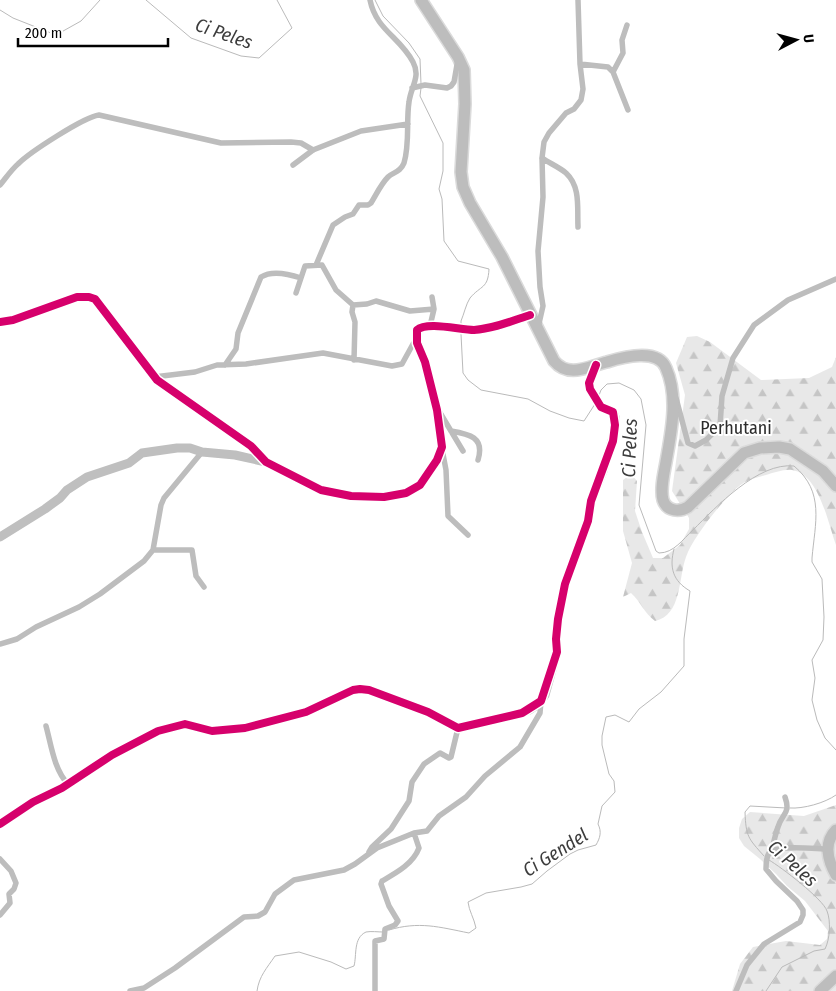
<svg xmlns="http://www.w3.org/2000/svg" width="836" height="991" viewBox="0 0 836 991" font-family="'Fira Sans Condensed',sans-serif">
  <defs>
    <pattern id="forest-firs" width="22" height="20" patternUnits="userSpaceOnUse" patternTransform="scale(1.25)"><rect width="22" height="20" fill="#e8e8e8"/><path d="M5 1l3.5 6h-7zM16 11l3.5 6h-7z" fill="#c5c5c5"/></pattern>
  </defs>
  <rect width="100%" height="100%" fill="#fff"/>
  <path fill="url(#forest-firs)" d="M697 336 710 342 761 380 809 378 832 367 836 357V545C828 523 819 474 792 470 784 469 773 473 766 475 756 478 746 480 738 487 722 501 693 537 686 557 678 579 682 615 655 621 644 613 641 602 631 593L623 597 632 563 623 531V480L631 474 637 481 635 511 642 532 653 558H663L680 545 689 529V518L672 491 685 395 676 363 687 337Z
    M836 805V991H732L740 964 753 947 786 941 820 945 827 939 828 931 805 901 787 886 776 874 760 859 744 846 739 838V828L742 819 750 812 804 816Z"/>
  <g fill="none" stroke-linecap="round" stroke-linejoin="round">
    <path stroke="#bababa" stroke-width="1" d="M146 0 191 38 241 56 259 58 292 28 277 0
      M375 0 383 16 409 43 420 59 421 84
      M0 10 13 18 56 35 81 21 100 0
      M421 88 420 96 443 143V171L439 189 442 199 444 241 458 261 489 269C488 289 481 285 470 298 466 304 464 314 461 321V325
      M461 334 463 373 468 380 481 390 528 399 550 411 569 418 584 421 595 404
      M598 398 601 390 607 384 619 383 634 390 641 399 646 425 639 505 656 551 659 553C674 553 683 539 693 530 716 507 758 462 794 466 825 492 815 523 812 558V562L822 579 824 617 823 640 812 660 815 678 812 700 817 720 825 738 836 750
      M790 808C803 809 825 803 836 795
      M764 856C748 838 746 837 745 812L750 806 786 808
      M389 930C419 921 439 927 469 933L476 928C474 918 469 911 468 902L486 893 521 887 532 884 547 871 570 854 578 850 596 845C600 838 602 832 598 824L602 806 615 792 614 781 609 774 602 745V736L606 717 615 715 629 722 639 709 661 692 684 666V639L690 591C673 581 669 568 674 549
      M257 991C259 976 267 968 275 956L299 952 331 962 346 969 354 966C357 955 353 938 366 932 371 931 378 932 383 932
      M766 991 782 967 814 951 825 949C830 939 831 921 827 911 823 899 781 867 769 860"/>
    <defs>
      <path id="highway" d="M421 0 458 57 464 70 465 104 461 172 463 187 470 203 502 257 554 361C569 379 589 366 607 362 623 357 658 348 666 368 679 397 671 433 666 462 664 473 660 489 663 500 667 512 680 512 688 507L744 453 760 448 779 447 790 449 823 471 836 486
        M836 830C823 843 828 861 836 875
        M820 991 836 976"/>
    </defs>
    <use href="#highway" stroke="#dbdbdb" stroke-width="14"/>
    <path stroke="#bdbdbd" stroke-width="5.5" d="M580 64 608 67 613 72 628 110
      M613 72 623 53 622 40 627 25
      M412 88 425 85 447 88 451 86 454 82 458 59
      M542 158C549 163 559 167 566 173 581 187 577 208 578 227
      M293 165 313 150 361 131 408 124
      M0 185C5 179 12 169 18 164 30 152 84 117 99 115L221 143 291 142 301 143 313 150
      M316 265 333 225 345 217 353 214 359 205H368L371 203C376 195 381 184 388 177 393 172 400 173 404 163 410 143 406 121 409 102 411 86 421 77 413 62 400 37 376 30 370 0
      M296 293 305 266 322 265 336 290 353 305 352 312 355 322 354 360
      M353 305 367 304 376 301 410 311 434 309
      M430 326 434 309 432 297
      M538 328 543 306 540 287 538 251 543 197 542 158 544 142 549 133 566 113 574 109 581 100 583 89 580 64 578 0
      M225 365 236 349 238 333 261 277C272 270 289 274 301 278
      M596 366C588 389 588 387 601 407
      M154 377 195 372 217 365 246 364 323 353 392 366 402 364 413 344 416 341
      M676 398 688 443 695 446 706 440 720 426 722 396 733 358 754 325 788 300 836 279
      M439 411 463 451
      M451 431C469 434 485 437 478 460
      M442 449 446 470 448 516 468 535
      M153 550H192L196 576 204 587
      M0 644 17 639 36 627 79 607 100 594 144 561 153 550 161 505 164 498 202 452
      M46 726C51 744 54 770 68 784
      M771 851C774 843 775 835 778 827 782 813 791 814 785 797
      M369 852 372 847 391 829 409 801 412 782 424 764 440 753 449 758 451 757 458 728
      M0 859 11 871 16 883 14 889 9 894 10 903 0 915
      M130 991 144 988 175 968 244 917 258 916 265 912 275 894 294 880 344 870 355 864 377 848 414 833 427 831 439 816 466 797 485 776 520 747 540 713 541 701
      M375 991V941L384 939 385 929 395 925 398 921 389 906 381 884 382 881C396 873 413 864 419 848L414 833
      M736 991 747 965 764 944 800 922 803 915V910L797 901 776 881 766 869C766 864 766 858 769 853 777 844 816 849 828 849"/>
    <path stroke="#bfbfbf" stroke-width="9" d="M0 322 13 320 77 297H89L95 299 157 380 251 446 266 462 321 490 351 496 384 497 406 493 420 485 437 460 442 447 437 410 425 362 417 343V330C427 321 460 330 474 330 493 329 512 321 530 315
      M0 537 45 509 60 498 67 490 87 477 129 463 142 453 177 448H190L202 452 235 455 266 462
      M0 824 33 802 62 788 112 755 158 731 185 724 212 731 245 728 306 712 353 690 360 689 369 690 428 712 458 728 522 713C531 710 540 704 545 695L557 652 556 639 558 619 565 584 588 521 591 501 603 471 614 434 615 417 613 412 601 407"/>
    <use href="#highway" stroke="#bdbdbd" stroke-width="11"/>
    <defs>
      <path id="cycleway" d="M0 322 13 320 77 297H89L95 299 157 380 251 446 266 462 321 490 351 496 384 497 406 493 420 485 437 460 442 447 437 410 425 362 417 343V330C427 321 460 330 474 330 493 329 512 321 530 315
        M0 824 33 802 62 788 112 755 158 731 185 724 212 731 245 728 306 712 353 690 360 689 369 690 428 712 458 728 522 713 541 701 557 652 556 639 558 619 565 584 588 521 591 501 613 441 615 425 613 412 601 407 590 389 589 383 596 365"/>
    </defs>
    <use href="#cycleway" stroke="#fff" stroke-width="11"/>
    <use href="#cycleway" stroke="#d6006c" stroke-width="8"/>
  </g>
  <g text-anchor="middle" stroke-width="4" stroke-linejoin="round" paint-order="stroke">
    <g font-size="18" fill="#2c2c2c" stroke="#fff">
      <text x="736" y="434">Perhutani</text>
    </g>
    <g font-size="19" font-style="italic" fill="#3d3d3d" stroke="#fff">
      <text transform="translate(224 33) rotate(19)" y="7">Ci Peles</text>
      <text transform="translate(629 448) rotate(-88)" y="7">Ci Peles</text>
      <text transform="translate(555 852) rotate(-32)" y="7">Ci Gendel</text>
      <text transform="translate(793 863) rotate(42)" y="7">Ci Peles</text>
    </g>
  </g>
  <g transform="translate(796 40) rotate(84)" stroke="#ffffff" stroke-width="4" paint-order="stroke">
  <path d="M0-4L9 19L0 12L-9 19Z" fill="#000000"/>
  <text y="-8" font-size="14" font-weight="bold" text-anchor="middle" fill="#000000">U</text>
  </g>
  <path d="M18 38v8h150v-8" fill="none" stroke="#000000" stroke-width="2.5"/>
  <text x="25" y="38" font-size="15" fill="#000000" stroke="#ffffff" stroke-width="4" paint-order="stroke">200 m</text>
</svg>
